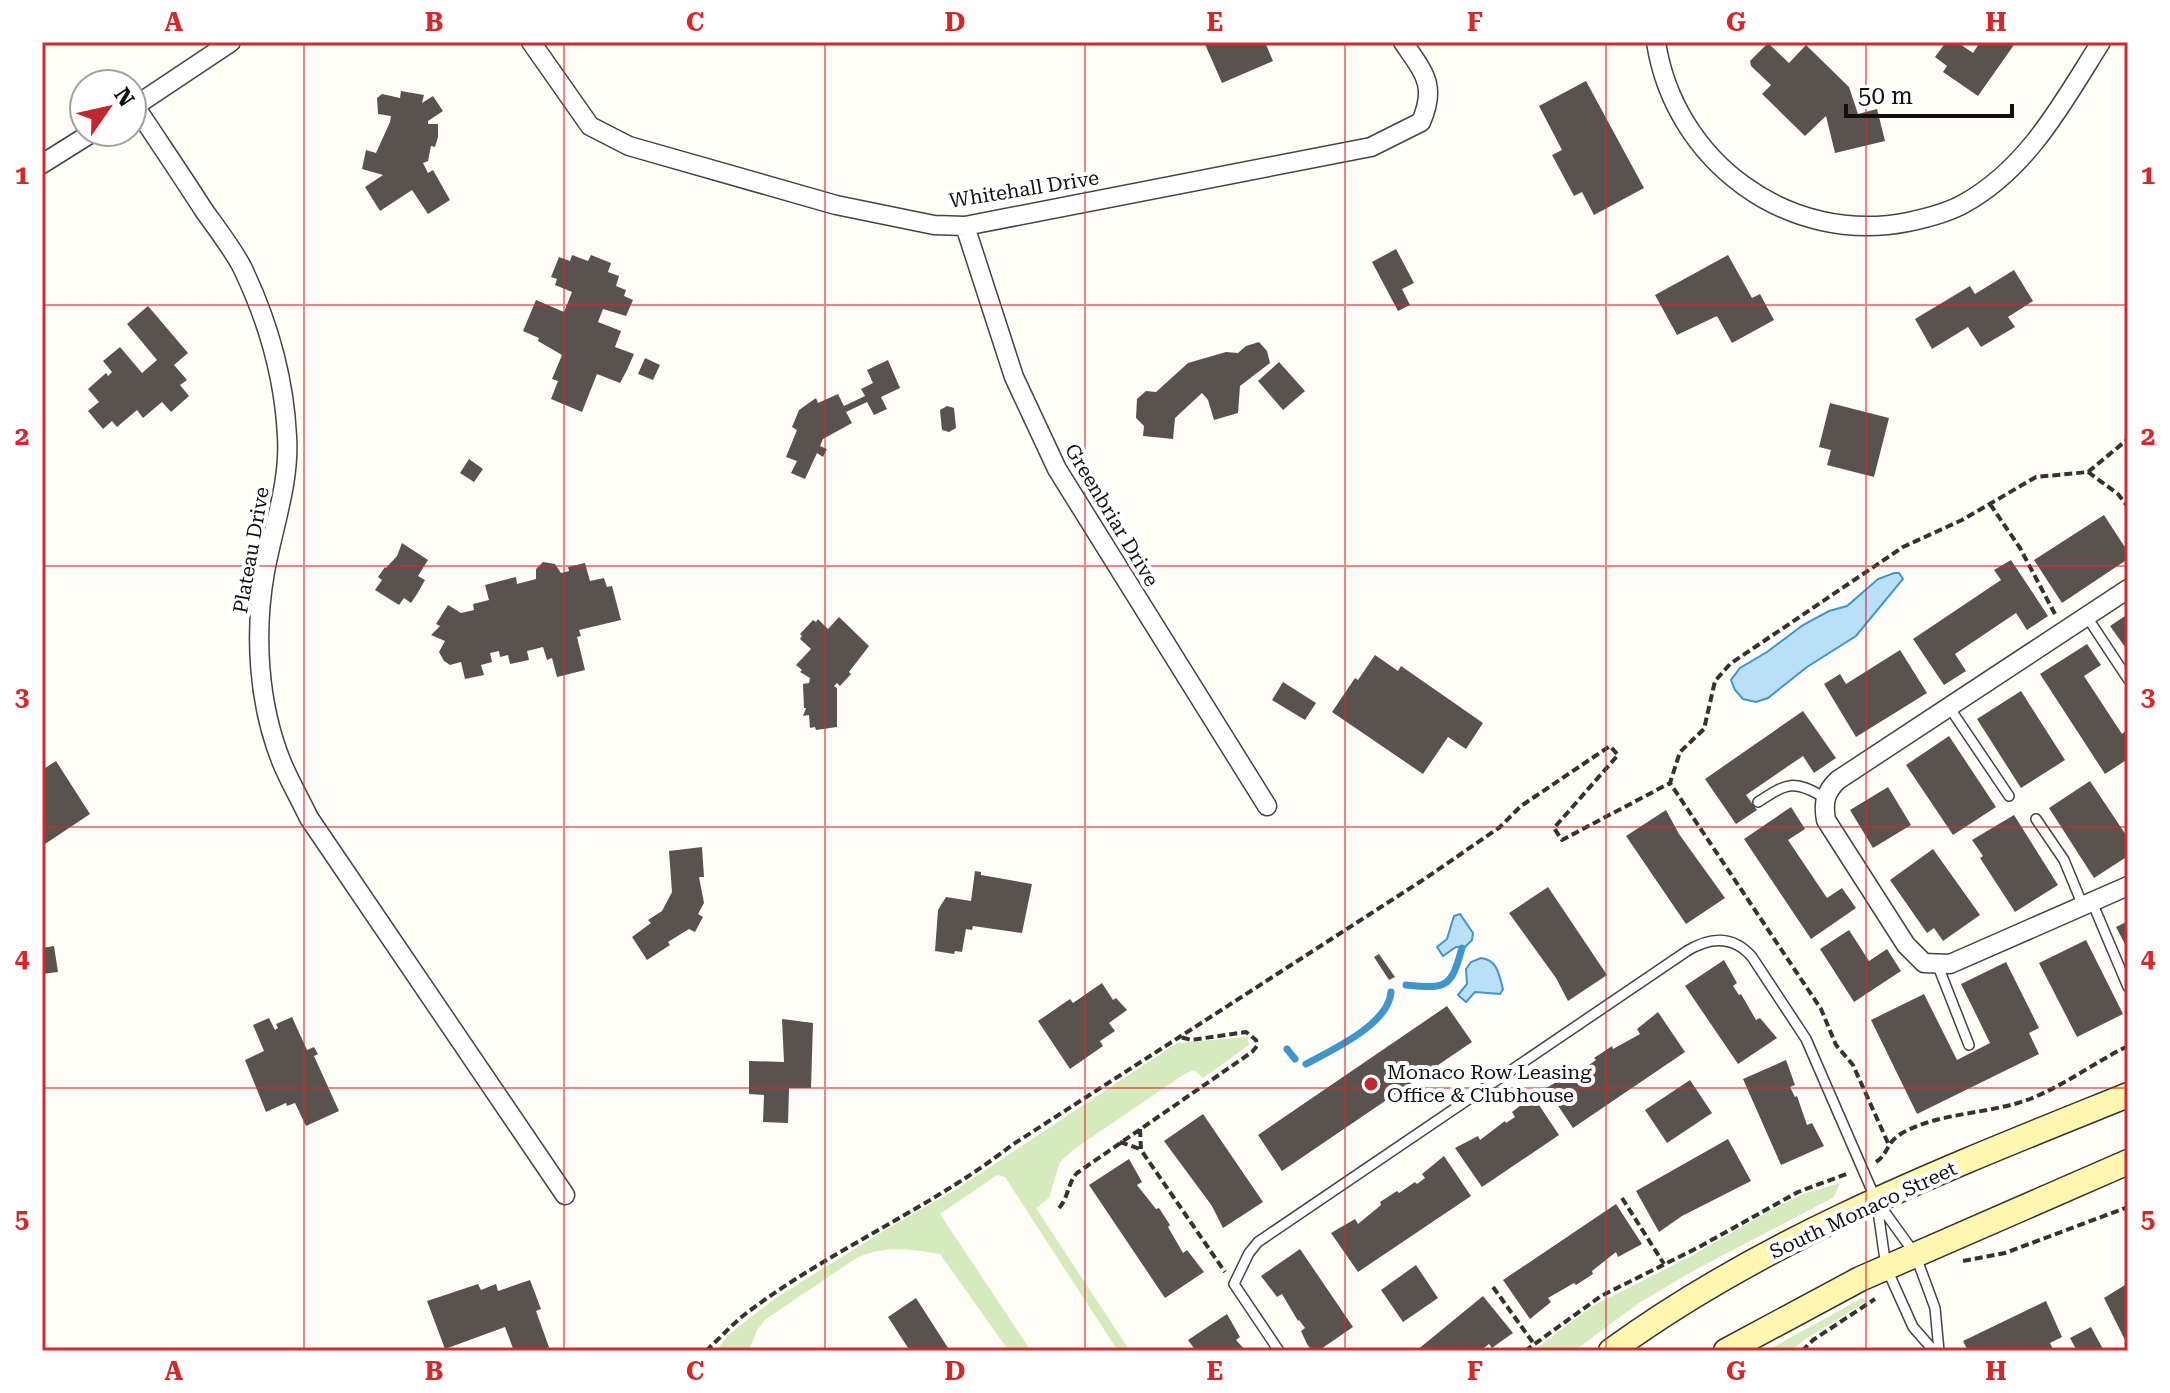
<svg xmlns="http://www.w3.org/2000/svg" width="2170" height="1393" viewBox="0 0 2170 1393" font-family="'Roboto Serif',serif">
  <rect width="100%" height="100%" fill="#fffdf5"/>
  <path fill="#d5ebbd" d="M1247 1037 1249 1045 1203 1078 1194 1070 1183 1075 1073 1150 1060 1162 1049 1198 1036 1208 1130 1351H1118L1005 1177 997 1175 940 1214 1031 1351H1009L940 1254C910 1249 883 1245 855 1259L766 1319 757 1330 749 1351H716L728 1335 777 1297 890 1227 957 1189 1177 1043Z
    M1840 1183 1834 1197 1693 1271 1639 1303 1574 1351H1533L1593 1306 1693 1255 1769 1211 1803 1194Z
    M1862 1298 1867 1301 1804 1340 1792 1351H1766Z"/>
  <path fill="#b9e0f7" stroke="#3f96cf" stroke-width="2" d="M1894 573H1899L1903 579 1856 636 1807 667 1768 698 1756 702 1743 699 1735 690 1731 680 1740 668 1767 652 1803 625 1829 611 1847 606 1878 579Z
    M1460 914 1473 933 1472 940 1465 947H1456L1443 956 1437 947 1447 939 1454 916Z
    M1481 958C1498 960 1499 975 1503 989L1500 994 1475 992 1466 1002 1458 995 1467 984 1466 969 1471 962Z"/>
  <g fill="none" stroke-linecap="round" stroke-linejoin="round">
    <path stroke="#3f96cf" stroke-width="7" d="M1406 985C1447 989 1451 988 1462 948
      M1287 1049 1295 1059
      M1306 1064C1332 1050 1389 1024 1391 992"/>
  </g>
  <path fill="#5a524d" d="M1204 42H1265L1273 61 1222 83Z
    M1946 42H1957L1973 53 1980 42H2016L1978 96 1943 72 1947 66 1935 57Z
    M1768 43 1789 63 1806 45 1849 87 1858 114 1877 109 1885 141 1835 153 1826 116 1805 136 1762 94 1771 85 1751 66 1750 61Z
    M1586 81 1644 188 1594 215 1582 192 1574 196 1552 155 1562 150 1539 106Z
    M401 91 424 95 422 103 433 96 443 111 428 121V124H438V137L435 147 431 146 428 161 423 163 428 173 433 170 450 200 428 214 412 190 380 211 365 187 383 175 362 169 366 150 376 153 390 122 391 116 378 114 377 98 382 94 400 98Z
    M1396 249 1414 283 1402 289 1410 305 1398 311 1372 262Z
    M572 255 588 261 591 255 611 263 608 272 619 276 616 286 626 290 624 296 633 300 626 316 603 309 598 322 621 331 615 347 634 354 627 370 620 383 597 374 582 412 551 399 558 381 552 379 562 355 538 341 539 338 523 331 536 300 564 312 572 292 555 285 557 279 551 277 559 257 570 261Z
    M1728 255 1752 298 1760 294 1774 320 1732 343 1717 316 1677 335 1655 295Z
    M2014 270 2033 301 2008 317 2015 327 1981 347 1968 327 1932 349 1915 319 1970 286 1975 294Z
    M148 306 188 353 174 365 187 380 180 385 189 396 171 412 162 402 143 418 137 410 117 427 112 421 103 429 88 411 99 402 88 389 106 373 108 376 112 372 103 361 120 347 142 373 157 360 127 324Z
    M1259 342 1267 351 1270 363 1240 386 1238 413 1214 420 1208 400 1202 393 1175 418 1173 439 1143 436 1144 426 1136 418 1137 399 1146 391 1156 392 1188 363 1226 352 1238 353 1246 346Z
    M645 358 660 365 653 380 638 374Z
    M888 360 900 388 881 397 887 409 874 415 867 402 846 412 852 423 823 439 820 446 827 449 823 457 817 453 805 479 791 473 797 461 786 457 797 430 792 427 799 410 816 398 818 403 838 394 844 406 865 396 861 389 873 383 867 370Z
    M1279 362 1305 391 1283 410 1258 381Z
    M1830 403 1889 418 1874 477 1827 465 1831 450 1819 447Z
    M947 406 954 408 956 428 949 432 942 430 940 410Z
    M469 459 483 469 474 482 460 473Z
    M2104 515 2128 552V559L2062 603 2034 560Z
    M402 543 428 560 418 576 425 580 417 594 411 603 404 598 399 605 375 590 382 580 378 577 385 567 386 568 397 556Z
    M2011 560 2048 616 2027 630 2016 613 1955 654 1966 671 1944 685 1913 639 2001 580 1994 570Z
    M543 562 555 564 561 573 569 571 568 567 585 563 590 581 604 578 607 587 612 586 621 620 579 630 581 636 577 637 585 670 557 677 552 658 547 660 543 647 527 651 529 660 510 664 508 655 500 657 499 651 490 653 492 662 481 665 484 675 465 679 461 662 450 665 444 661 439 652 445 641 431 635 440 626 436 624 448 605 461 613 474 610 473 604 489 600 485 585 516 577 517 584 536 579V569Z
    M2128 614V645L2125 647 2110 626Z
    M839 617 869 646 849 672 851 674 840 686 837 683 834 686 837 688V727L816 730 815 727 810 728 809 715 803 716 806 708H804L803 684 809 683 810 678 800 672 802 670 796 665 811 649 800 639 802 636 800 634 813 620 816 622 818 619 828 629Z
    M2087 644 2101 665 2084 676 2122 734 2128 729V759L2105 774 2040 674Z
    M1900 650 1927 693 1856 737 1824 684 1840 674 1846 684Z
    M1375 655 1398 671 1401 666 1483 723 1466 749 1448 737 1423 774 1332 712 1355 678 1358 680Z
    M1283 682 1316 703 1305 720 1272 700Z
    M2021 691 2065 760 2021 788 1977 719Z
    M1803 711 1836 758 1814 773 1803 756 1746 795 1757 810 1736 824 1705 779Z
    M1949 736 1996 807 1953 835 1906 765Z
    M56 761 90 814 42 846V770Z
    M2090 781 2128 838V856L2094 878 2049 808Z
    M1888 787 1911 825 1873 848 1850 810Z
    M1791 807 1805 829 1788 840 1827 898 1842 888 1856 908 1811 939 1744 839Z
    M1666 810 1679 834 1725 898 1686 924 1626 836Z
    M2014 815 2058 885 2015 912 1980 858 1983 856 1972 840Z
    M702 847 704 877H699L704 903 698 914 703 917 695 932 689 929 668 942 670 945 647 960 632 937 651 923 648 920 662 911 672 892 669 851Z
    M1933 849 1980 915 1943 941 1934 928 1927 933 1890 880Z
    M975 871 981 872V875L1032 884 1022 933 973 926 972 930 966 929 962 952 955 951 954 954 935 951 938 910 946 897 971 901Z
    M1548 887 1607 975 1568 1001 1556 978 1509 913Z
    M2128 921V950L2116 927Z
    M1849 930 1869 961 1887 949 1901 971 1854 1002 1820 949Z
    M2086 940 2123 1014 2077 1037 2039 963Z
    M54 946 58 972 42 974V948Z
    M1379 954 1395 977 1389 980 1374 957Z
    M1724 960 1737 983 1733 986 1739 995 1741 994 1756 1020 1760 1018 1777 1038 1738 1064 1685 986Z
    M2006 962 2039 1028 2029 1033 2039 1054 1917 1114 1871 1020 1924 994 1957 1060 1990 1043 1961 984Z
    M1102 983 1113 1000 1116 998 1127 1010 1109 1023 1115 1031 1100 1041 1103 1046 1070 1069 1038 1021 1070 999 1073 1003Z
    M1447 1006 1472 1042 1282 1171 1258 1135Z
    M1658 1012 1685 1052 1573 1128 1546 1088 1569 1075 1572 1079 1580 1074 1579 1072 1596 1060 1594 1058 1612 1046 1613 1049 1640 1034 1637 1029Z
    M292 1017 307 1050 314 1047 318 1054 314 1056 339 1111 306 1126 295 1103 287 1106 286 1103 266 1112 245 1060 264 1051 253 1025 269 1018 275 1030 278 1028 276 1024Z
    M782 1019 813 1023 811 1088H789L788 1123 763 1122 764 1095 749 1094V1061L784 1062Z
    M1786 1060 1795 1085 1790 1087 1795 1097 1797 1096 1807 1125 1812 1123 1824 1146 1781 1165 1743 1079Z
    M1690 1080 1712 1113 1667 1143 1645 1110Z
    M1533 1096 1559 1135 1482 1187 1455 1148 1478 1136 1480 1140 1505 1121 1506 1123 1515 1117 1512 1112Z
    M1203 1114 1263 1202 1223 1228 1212 1206 1164 1141Z
    M1728 1139 1751 1181 1682 1216 1659 1232 1636 1191Z
    M1444 1156 1471 1196 1358 1272 1331 1233 1355 1219 1358 1224 1381 1205 1380 1202 1397 1191 1399 1193 1415 1182 1417 1184 1425 1178 1422 1174Z
    M1129 1159 1142 1182 1137 1185 1156 1209 1159 1208 1170 1225 1168 1227 1183 1253 1187 1250 1204 1272 1165 1298 1089 1185Z
    M1616 1204 1642 1244 1618 1257 1616 1252 1592 1271 1593 1274 1576 1285 1574 1283 1548 1298 1551 1302 1530 1319 1503 1280Z
    M1300 1249 1353 1327 1318 1351H1312L1307 1344 1301 1331 1305 1328 1299 1320 1298 1321 1282 1294 1277 1297 1261 1276Z
    M1416 1265 1438 1298 1403 1322 1381 1290Z
    M530 1280 541 1309 536 1311 550 1350 514 1351 505 1327 445 1349 427 1301 478 1284 481 1290 496 1284 498 1291Z
    M2125 1285 2128 1292V1346L2104 1298Z
    M1483 1296 1513 1333 1503 1340 1492 1348 1489 1344 1480 1351H1416Z
    M916 1298 950 1351H910L888 1317Z
    M2046 1301 2062 1337 2050 1343 2054 1351H1968L1963 1341Z
    M1227 1314 1240 1337 1236 1340 1246 1351H1196L1188 1340Z
    M2091 1327 2104 1351H2077L2070 1338Z"/>
  <g fill="none" stroke-linecap="round" stroke-linejoin="round">
    <defs>
      <path id="service" d="M2087 617 2128 679
        M1949 707 2009 796
        M1758 802C1787 783 1794 779 1825 798
        M2036 819 2064 860 2083 906
        M2092 902 2128 987
        M1938 966 1969 1045
        M1877 1204 1886 1267 1913 1327 1934 1351
        M1279 1351 1234 1284 1249 1253 1258 1242 1687 951C1710 937 1733 935 1752 957L1806 1039 1876 1200 1915 1254 1935 1308 1939 1351"/>
      <path id="minor" d="M531 42 590 126 629 146 836 205 934 225 965 226 1371 147 1421 122C1437 85 1424 73 1403 42
        M1656 42C1674 161 1788 246 1908 222 1927 218 1948 213 1965 203 2029 167 2063 102 2101 42
        M135 106C158 141 182 176 205 212 218 230 232 248 242 267 268 321 284 376 287 436 290 483 273 527 265 572 254 634 258 704 282 763 290 782 300 799 309 818L565 1195
        M132 108 231 42
        M42 164 93 132
        M965 226 1014 377 1057 469 1267 806
        M2128 589 1838 780C1825 792 1823 803 1826 820L1906 945 1924 963 1950 964 2128 886"/>
      <path id="secondary" d="M1611 1351C1767 1237 1950 1167 2128 1095
        M1726 1351 1860 1279 2128 1162"/>
    </defs>
    <use href="#service" stroke="#444" stroke-width="12"/>
    <use href="#minor" stroke="#444" stroke-width="21"/>
    <use href="#secondary" stroke="#333" stroke-width="27"/>
    <path stroke="#333" stroke-width="4" stroke-dasharray="8 4" stroke-linecap="butt" d="M2088 472 2118 494 2128 507
      M1990 504 2020 548 2056 616
      M1140 1129 1141 1150 1225 1272
      M1120 1142 1140 1149
      M1888 1143 1853 1065 1836 1045 1821 1009 1670 783 1680 752 1704 729 1715 681 1730 664 1903 547 1962 520 2036 477 2088 472 2128 439
      M1876 1162C1889 1154 1885 1142 1904 1132 1942 1112 1990 1114 2030 1099 2065 1085 2095 1062 2128 1046
      M1622 1198 1664 1264
      M1059 1208C1069 1197 1067 1184 1077 1173L1252 1052 1257 1046 1256 1040 1246 1032 1191 1040 1180 1037
      M1963 1261 2005 1253 2128 1207
      M1493 1287 1534 1344
      M706 1351C721 1337 735 1321 752 1309 834 1248 931 1208 1012 1145L1426 878 1500 827 1521 806 1610 746 1618 755 1554 828 1562 840 1670 783
      M1525 1351 1601 1296 1699 1247 1798 1192 1849 1173
      M1802 1351 1813 1340 1875 1299"/>
    <use href="#service" stroke="#fff" stroke-width="9"/>
    <use href="#minor" stroke="#fff" stroke-width="18"/>
    <use href="#secondary" stroke="#fff6b0" stroke-width="24"/>
  </g>
  <path fill="none" stroke="#d62828" stroke-width="2" stroke-opacity="0.55" d="M304 42V1351M564 42V1351M825 42V1351M1085 42V1351M1345 42V1351M1606 42V1351M1866 42V1351M42 305H2128M42 566H2128M42 827H2128M42 1088H2128"/>
  <circle fill="#c4262e" stroke="#fff" stroke-width="3" cx="1371" cy="1084" r="8"/>
  <g text-anchor="middle" stroke-width="8" stroke-linejoin="round" paint-order="stroke">
    <g font-size="20" fill="#111" stroke="#fff">
      <text transform="translate(1024 189) rotate(-9)" y="7">Whitehall Drive</text>
      <text transform="translate(1112 515) rotate(59)" y="7">Greenbriar Drive</text>
      <text transform="translate(251 550) rotate(-80)" y="7">Plateau Drive</text>
      <text transform="translate(1863 1210) rotate(-25)" y="7">South Monaco Street</text>
    </g>
    <g font-size="20" fill="#111" stroke="#fff" text-anchor="start">
      <text x="1387" y="1079">Monaco Row Leasing<tspan x="1387" dy="23">Office &amp; Clubhouse</tspan></text>
    </g>
  </g>
  <rect width="2170" height="1393" fill="none" stroke="#ffffff" stroke-width="88"/>
  <g transform="translate(108 108) rotate(56)"><circle r="38" fill="#ffffff" stroke="#a0a0a0" stroke-width="2"/>
  <path d="M0-6L14 30L0 20L-14 30Z" fill="#c4262e"/>
  <text y="-12" font-size="22" font-weight="bold" text-anchor="middle" fill="#111111">N</text>
  </g>
  <path d="M1846 104v12h166v-12" fill="none" stroke="#111111" stroke-width="4"/>
  <text x="1858" y="104" font-size="24" fill="#111111" stroke="#ffffff" stroke-width="6" paint-order="stroke">50 m</text>
  <rect x="44" y="44" width="2082" height="1305" fill="none" stroke="#d62828" stroke-width="3"/>
  <g font-size="26" text-anchor="middle" font-weight="bold" fill="#d62828">
    <text x="174" y="31">A</text>
    <text x="434" y="31">B</text>
    <text x="695" y="31">C</text>
    <text x="955" y="31">D</text>
    <text x="1215" y="31">E</text>
    <text x="1475" y="31">F</text>
    <text x="1736" y="31">G</text>
    <text x="1996" y="31">H</text>
    <text x="22" y="184">1</text>
    <text x="2148" y="184">1</text>
    <text x="22" y="445">2</text>
    <text x="2148" y="445">2</text>
    <text x="22" y="706">3</text>
    <text x="2148" y="706">3</text>
    <text x="22" y="967">4</text>
    <text x="2148" y="967">4</text>
    <text x="22" y="1228">5</text>
    <text x="2148" y="1228">5</text>
    <text x="174" y="1380">A</text>
    <text x="434" y="1380">B</text>
    <text x="695" y="1380">C</text>
    <text x="955" y="1380">D</text>
    <text x="1215" y="1380">E</text>
    <text x="1475" y="1380">F</text>
    <text x="1736" y="1380">G</text>
    <text x="1996" y="1380">H</text>
  </g>
</svg>
